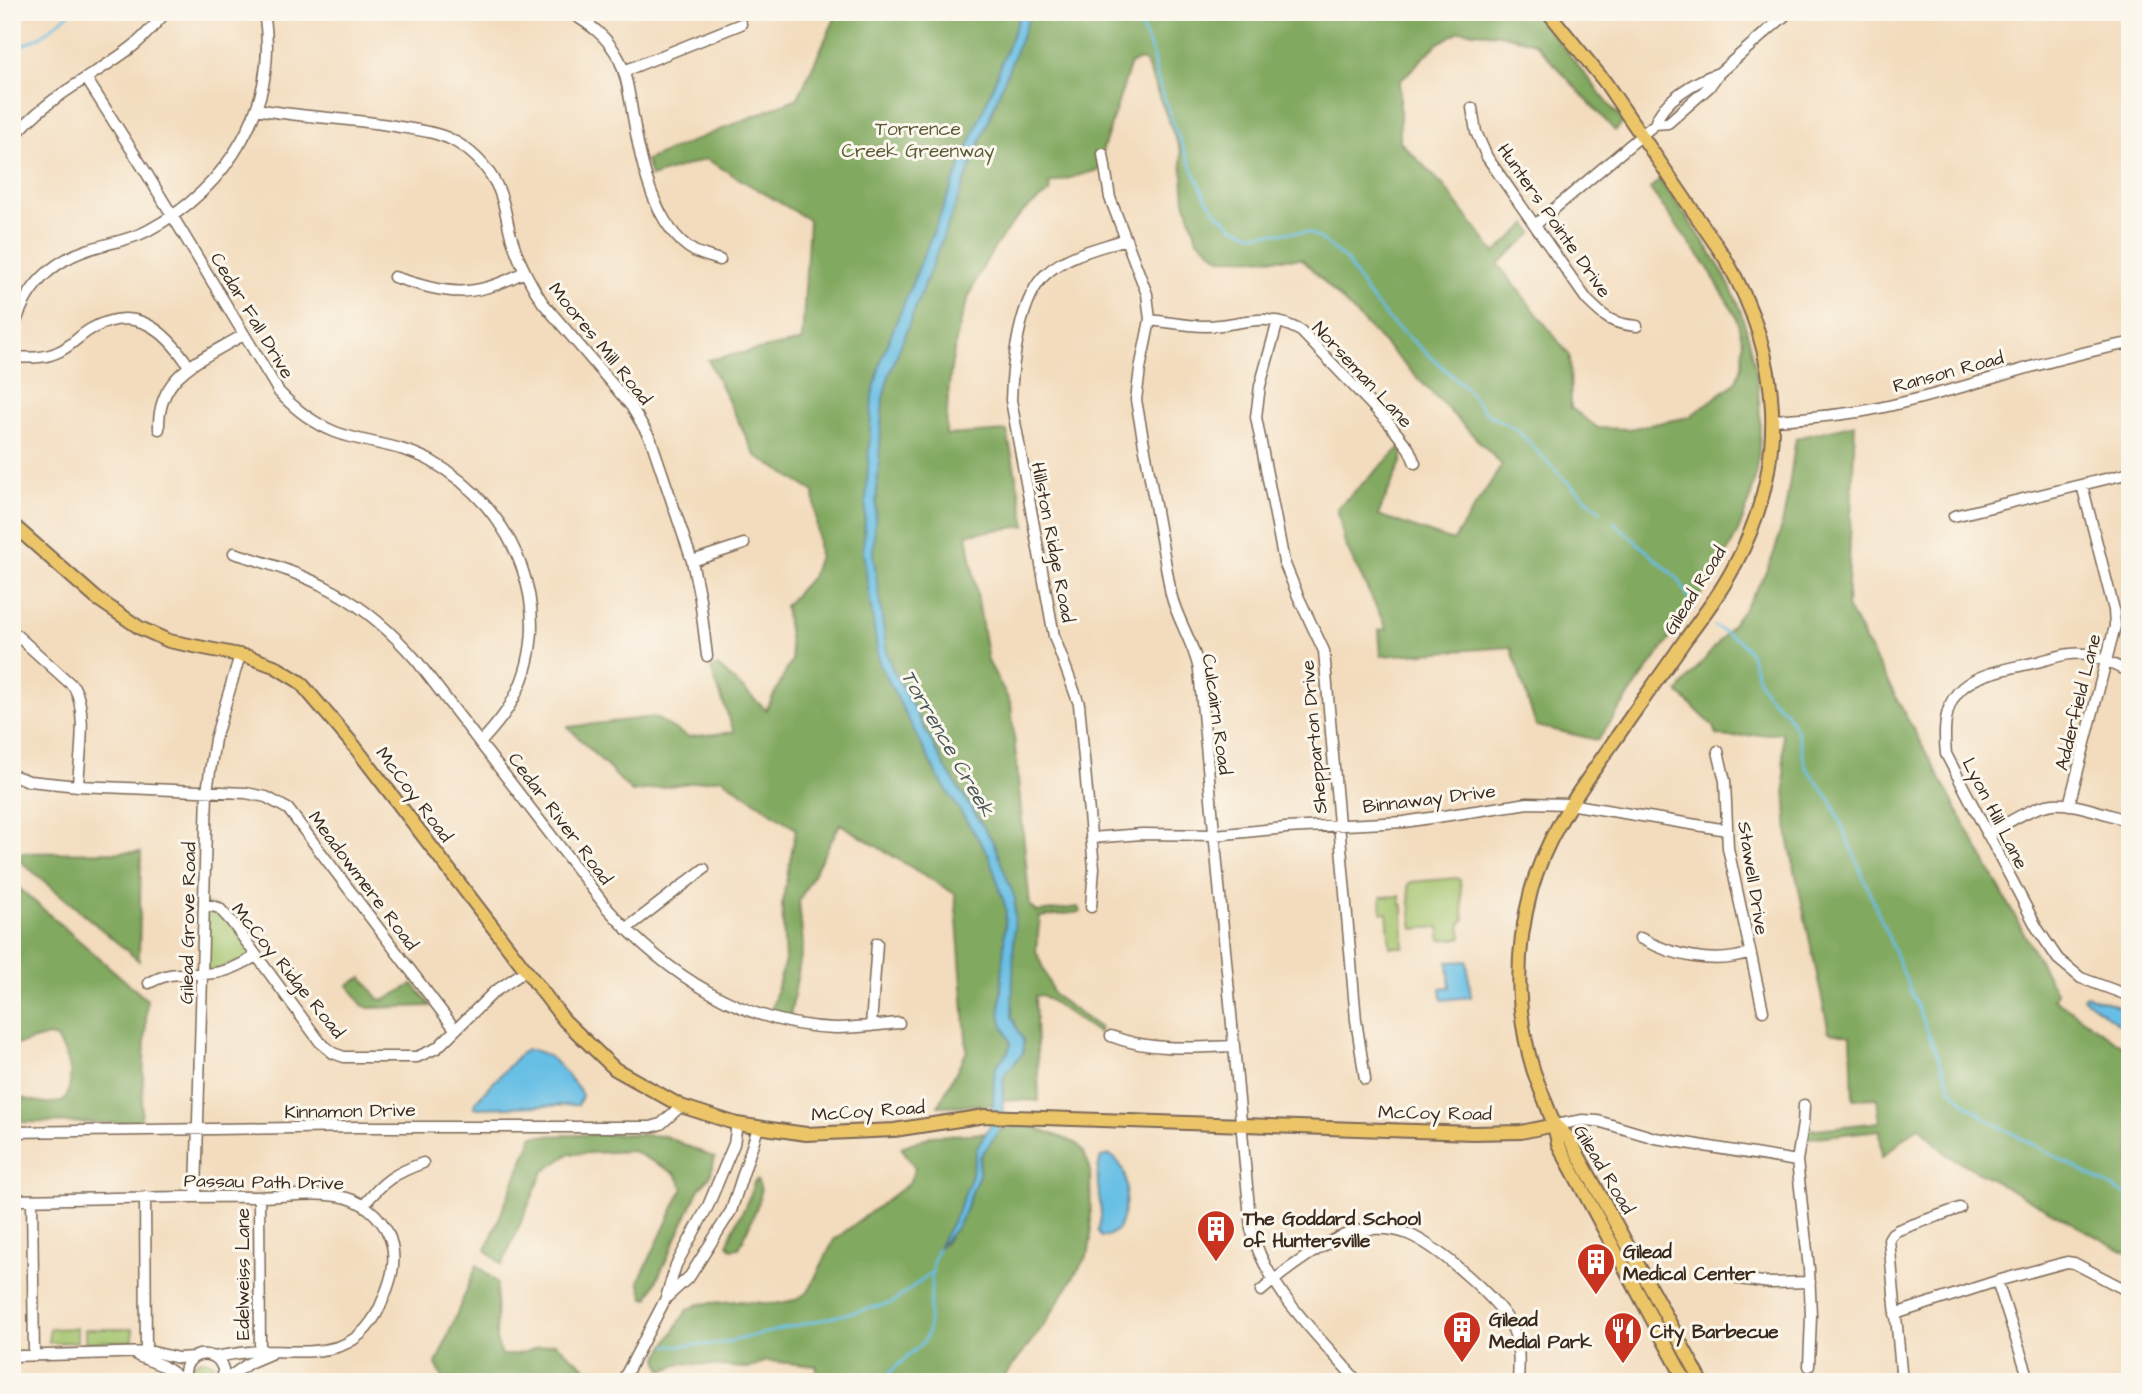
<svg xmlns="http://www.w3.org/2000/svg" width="2142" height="1394" viewBox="0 0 2142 1394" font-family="'Architects Daughter',sans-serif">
  <rect width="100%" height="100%" fill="#fbf7ec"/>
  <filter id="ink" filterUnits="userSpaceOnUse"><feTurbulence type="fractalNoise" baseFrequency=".0143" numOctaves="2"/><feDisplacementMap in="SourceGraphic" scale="14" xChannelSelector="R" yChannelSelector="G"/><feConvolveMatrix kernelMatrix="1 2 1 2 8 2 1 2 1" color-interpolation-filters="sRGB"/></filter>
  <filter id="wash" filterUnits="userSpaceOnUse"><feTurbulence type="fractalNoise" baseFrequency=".00686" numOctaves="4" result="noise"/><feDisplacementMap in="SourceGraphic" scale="28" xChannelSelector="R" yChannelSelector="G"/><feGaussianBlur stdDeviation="1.57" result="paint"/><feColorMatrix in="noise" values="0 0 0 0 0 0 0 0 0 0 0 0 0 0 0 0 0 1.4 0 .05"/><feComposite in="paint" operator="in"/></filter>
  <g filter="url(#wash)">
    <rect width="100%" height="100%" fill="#f3dcbd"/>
    <path fill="#a3c36c" stroke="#6f7645" stroke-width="2" d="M1457 878 1460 880 1464 920 1460 924 1462 938 1441 940 1439 927 1413 929 1408 885 1411 882Z
      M1400 896 1401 905H1403L1404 947H1390L1387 913H1382L1381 897Z
      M205 904 219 908 256 956 204 974Z
      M77 1328V1342L49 1343V1329Z
      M85 1329H133V1341L85 1342Z
      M199 1360C213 1358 221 1369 217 1382H190L189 1370Z"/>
    <path fill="#82a960" stroke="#5e6a3f" stroke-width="2" d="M838 12H1535L1623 122 1615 131 1535 43 1500 34 1460 31 1437 44 1400 81V142L1443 185 1495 253 1527 224 1533 233 1498 264 1570 356 1571 408 1598 428 1629 429 1689 417 1735 383 1742 366 1743 342 1736 316 1708 268 1650 189 1660 179C1688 221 1723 262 1740 310 1763 376 1769 453 1743 519 1728 559 1702 592 1678 627 1651 665 1624 702 1598 740L1536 726 1511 647 1381 656 1379 630 1387 629 1345 544 1337 508 1402 446V460L1378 515 1453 541 1502 465 1302 259 1220 258 1197 239 1185 201 1181 152 1146 63 1141 60 1131 63 1100 158 1101 169 1049 184 1050 192C1039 200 1025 208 1016 219 961 283 948 353 946 435L1007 431 1026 526 967 534 988 661 1011 704 1030 906 1037 912 1078 907 1081 912 1040 917 1036 951 1054 995 1100 1028 1098 1033 1042 995 1035 996 1039 1101 995 1099 994 1105 938 1106 967 1051 955 894 840 824 799 901 803 945 790 1017 771 1012 785 960 782 904 796 829 721 778 632 792 568 727 654 717 688 737 734 732 711 669 718 666 766 710 792 660 785 606 812 576 819 556 814 492 755 455 708 360 802 341 809 220 706 159 651 177 646 160 798 98Z
      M1855 424 1847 607 2057 994 2053 998 2130 1051V1255L1946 1154 1919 1126 1882 1157 1880 1130 1807 1138 1808 1130 1880 1122 1877 1098 1853 1099 1851 1036 1829 1032 1788 837 1782 733 1729 737 1716 735 1713 726 1678 692C1711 650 1758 601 1775 550 1787 514 1790 475 1796 438Z
      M141 852 139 961 12 854V853Z
      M12 882 147 1000 141 1123 12 1122V1097C31 1098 44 1107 64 1101 76 1079 70 1056 55 1038L49 1036 12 1046Z
      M362 977 379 999 385 1000 413 984 431 1006 369 1008 362 1005 348 985Z
      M1032 1126 1076 1143 1083 1151 1090 1167 1091 1237 1089 1252 1044 1325 1000 1382H815L817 1366 766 1361 754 1367 745 1368 681 1363 666 1370 661 1369 658 1357 687 1310 699 1304 738 1301 775 1304 795 1300 808 1292 834 1240 909 1183 915 1168 901 1147 931 1136 986 1133 981 1141 967 1191 944 1244 963 1215 979 1174 980 1158 987 1146 998 1132 1005 1128Z
      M623 1134 665 1136 715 1158 710 1176 699 1189 648 1299 644 1298 639 1281 683 1188 676 1174 633 1151 569 1154 543 1172 502 1265 486 1250 533 1136Z
      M757 1180C760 1185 762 1190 760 1196 758 1206 744 1239 739 1248L732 1249 728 1244C733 1222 750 1205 754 1182Z
      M477 1265 497 1283 496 1340 502 1355C524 1356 534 1346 555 1343L603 1382H445L436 1364Z"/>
    <path fill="#68bfe5" stroke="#527482" stroke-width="2" d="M1021 12H1031L889 375 883 398 873 553 887 653 892 668 945 767 993 842 1015 899 1012 1017 1023 1040V1053L1004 1075 1002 1122 998 1132 980 1157 979 1174 963 1215 956 1228 936 1251 957 1213 971 1178 977 1148 992 1122 994 1076 996 1066 1008 1052 1011 1043 1002 1024 1000 1011 1006 909 994 871 988 854 937 775 879 663 863 552 872 397 882 357 991 91Z
      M1467 961 1471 997 1442 1000 1441 988 1450 987 1448 962Z
      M2086 995 2130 1010V1032L2083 998Z
      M527 1050C551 1049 564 1072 579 1089L582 1096 578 1105 474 1108 475 1102 520 1054Z
      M1110 1155C1134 1169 1127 1208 1118 1229L1108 1236 1101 1237 1098 1231C1099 1225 1101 1220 1101 1214 1100 1194 1094 1177 1101 1157Z"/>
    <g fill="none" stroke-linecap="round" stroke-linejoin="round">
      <path stroke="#68bfe5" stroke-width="2.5" d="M1135 12 1152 52 1157 78 1175 130 1206 198 1218 214 1234 227 1251 234 1300 232 1310 233 1321 239 1346 260 1365 291 1390 321 1464 386 1486 413 1517 430 1564 479 1601 511
        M12 50 40 37 71 12
        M1614 522 1679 580 1694 608
        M1714 626 1738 640 1749 651 1760 683 1767 695 1786 712 1797 731 1806 767 1832 802 1952 1090 1965 1103 1988 1120 2130 1197
        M667 1346 719 1344 892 1303 932 1272
        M570 1382 571 1373 586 1369H602
        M879 1382 924 1342 928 1332 933 1262 938 1248"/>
    </g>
  </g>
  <g filter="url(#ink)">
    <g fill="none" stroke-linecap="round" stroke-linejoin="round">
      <defs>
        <path id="minor" d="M569 12C590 24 608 37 619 59 628 79 630 101 634 122 641 164 655 228 694 251 702 255 711 257 720 260
          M624 71 741 24
          M86 78 147 174 279 392C294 408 313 423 335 432 367 444 400 444 431 461 516 508 562 617 510 705 502 719 491 731 481 742
          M1472 108 1476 132 1487 157 1587 300C1605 318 1612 324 1637 326
          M257 109C305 118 353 118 400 127 418 130 436 132 452 140 471 150 486 165 496 184 505 200 506 219 511 236 518 260 529 282 543 303L631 406 651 440 692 561 700 599 707 656
          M1655 124 1668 123 1709 87 1719 73 1789 12
          M12 140C43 98 92 78 132 47 145 37 155 24 166 12
          M1103 154 1110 198 1147 294 1150 320 1140 369 1136 400 1171 594C1177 620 1194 643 1199 670L1251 1229C1267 1290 1318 1335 1358 1382
          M1535 225 1655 124C1663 100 1695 81 1719 73
          M394 277C448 294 472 300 524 272
          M1150 320C1168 322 1187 326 1205 326 1244 326 1261 309 1301 331L1388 422 1409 449 1415 463
          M1278 321 1260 386 1256 417 1284 562 1298 596 1324 651 1356 1020 1365 1079
          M12 338C20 296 45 264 87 250 107 243 128 241 147 231 228 188 280 105 264 12
          M12 357C28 358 45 359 60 351 71 346 80 335 91 329 136 304 165 330 189 366
          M1773 420C1805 418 1838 416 1869 410 1957 393 2041 359 2130 343
          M159 429C157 373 202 360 243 335
          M1954 516 2130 473
          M234 553C314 577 361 596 417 661L607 908C666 974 743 1025 835 1028 856 1028 878 1025 899 1023
          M692 561 744 544
          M12 631 74 687C88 711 79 758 78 786
          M2130 672C2117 667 2103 659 2090 655 2073 650 2053 658 2037 662 1976 676 1938 679 1946 754L2037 928 2058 959 2081 978 2130 996
          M1718 751 1725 781 1728 848 1763 1011
          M12 775 29 781 78 786 246 793 266 797 288 809 455 1029
          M2069 805 2115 626 2114 610 2082 485
          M1987 834C2007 824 2030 807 2053 804 2075 802 2108 815 2130 821
          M1091 838 1142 834 1215 835 1286 828 1404 822 1528 803 1569 804 1727 830
          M205 904 219 908 231 921 320 1042 333 1053 344 1057H417L437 1048 494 992 525 971
          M1091 907 1094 868 1079 704 1054 636 1011 400C1012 366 1019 297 1047 273 1068 254 1100 248 1126 239
          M626 929 704 869
          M1640 938C1671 955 1715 966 1750 953
          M149 983C176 968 187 977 215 973 230 971 243 964 256 956
          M871 1026 877 943
          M1111 1036C1148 1051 1193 1048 1233 1046
          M1804 1105 1803 1124 1797 1161 1809 1269 1811 1316 1809 1366
          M1555 1125 1583 1120 1598 1121 1655 1138 1797 1161
          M12 1132 359 1127H651L661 1124 681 1106
          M196 1195 207 791 215 739 240 655
          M145 1197 146 1353
          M259 1197 260 1351
          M12 1200C94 1199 175 1196 256 1197 285 1197 318 1191 347 1198 369 1204 387 1223 392 1245 396 1264 391 1280 384 1297 362 1357 321 1352 267 1351 249 1350 231 1355 214 1357
          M32 1200 34 1355
          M364 1205C383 1181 395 1173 423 1163
          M1739 1279 1771 1283 1810 1282
          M1997 1281 2030 1382
          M1261 1291C1284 1271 1332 1235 1361 1230 1376 1228 1393 1228 1408 1234 1437 1246 1501 1300 1513 1329 1520 1346 1519 1364 1518 1382
          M666 1298 690 1276 731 1211 758 1128
          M1895 1314 1997 1281 2067 1262 2074 1263 2130 1292
          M12 1356 153 1352 178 1358 194 1357
          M138 1356 163 1366 185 1382
          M186 1382C177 1345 232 1346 222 1382
          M222 1382 249 1363 270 1354
          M622 1382 666 1298 676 1265 708 1206 734 1144 737 1124
          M1668 1382 1682 1374
          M1902 1382 1889 1239 1892 1234 1898 1230 1960 1208"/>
        <path id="major" d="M1548 12 1605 82 1725 258C1783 357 1789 463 1735 565 1721 592 1703 616 1685 640 1661 675 1636 709 1612 744 1579 791 1546 835 1531 891 1515 951 1515 1010 1533 1069 1541 1094 1554 1117 1558 1144L1686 1382
          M12 524 96 598 140 628 169 641 249 657 274 666 300 682 355 747 564 1020 615 1069 681 1106 737 1124 806 1134 894 1130 985 1116 1473 1133 1521 1132 1555 1125
          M1555 1125 1569 1138 1702 1382"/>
      </defs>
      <use href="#minor" stroke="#7b6856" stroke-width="13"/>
      <use href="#major" stroke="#7b6856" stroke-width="16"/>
      <use href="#minor" stroke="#fff" stroke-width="10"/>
      <use href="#major" stroke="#edc569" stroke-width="12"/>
    </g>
  </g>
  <defs>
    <symbol id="building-pin" viewBox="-11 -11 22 30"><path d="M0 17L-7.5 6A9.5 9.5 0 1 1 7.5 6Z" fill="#c8321e" stroke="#fbf7ec"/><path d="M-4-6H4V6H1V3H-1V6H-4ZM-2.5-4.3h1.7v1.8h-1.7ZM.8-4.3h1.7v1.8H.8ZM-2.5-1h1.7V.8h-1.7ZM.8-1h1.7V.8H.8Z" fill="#fff"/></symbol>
    <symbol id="restaurant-pin" viewBox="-11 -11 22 30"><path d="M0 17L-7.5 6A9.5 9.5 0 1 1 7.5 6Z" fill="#c8321e" stroke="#fbf7ec"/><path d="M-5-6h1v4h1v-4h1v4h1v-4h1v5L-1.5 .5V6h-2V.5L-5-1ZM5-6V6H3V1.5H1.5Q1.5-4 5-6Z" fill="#fff"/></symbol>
  </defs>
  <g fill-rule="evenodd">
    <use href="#building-pin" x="1194" y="1207" width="44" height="60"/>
    <use href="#building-pin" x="1574" y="1240" width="44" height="60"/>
    <use href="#building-pin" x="1440" y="1308" width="44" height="60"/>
    <use href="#restaurant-pin" x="1601" y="1309" width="44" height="60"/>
  </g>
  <g text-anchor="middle" stroke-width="6" stroke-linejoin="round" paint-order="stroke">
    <g font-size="19" fill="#5a5835" stroke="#fbf7ec">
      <text x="918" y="135">Torrence<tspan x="918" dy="22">Creek Greenway</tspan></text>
    </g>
    <g font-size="19" fill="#3b2a1e" stroke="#fbf7ec">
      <text transform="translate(1555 220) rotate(55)" y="7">Hunters Pointe Drive</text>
      <text transform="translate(253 315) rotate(59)" y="7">Cedar Fall Drive</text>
      <text transform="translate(601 343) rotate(51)" y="7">Moores Mill Road</text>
      <text transform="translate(1948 371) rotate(-15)" y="7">Ranson Road</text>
      <text transform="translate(1363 374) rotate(47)" y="7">Norseman Lane</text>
      <text transform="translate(1054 542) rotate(79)" y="7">Hillston Ridge Road</text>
      <text transform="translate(1694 590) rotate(-58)" y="7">Gilead Road</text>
      <text transform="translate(2077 702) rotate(-76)" y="7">Adderfield Lane</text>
      <text transform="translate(1218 714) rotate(82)" y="7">Culcairn Road</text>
      <text transform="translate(1313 737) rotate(-95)" y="7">Shepparton Drive</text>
      <text transform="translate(415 794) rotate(53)" y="7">McCoy Road</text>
      <text transform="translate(1429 798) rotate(-7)" y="7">Binnaway Drive</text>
      <text transform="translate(1996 813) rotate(63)" y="7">Lyon Hill Lane</text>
      <text transform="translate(561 818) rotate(53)" y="7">Cedar River Road</text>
      <text transform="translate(1754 878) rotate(81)" y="7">Stawell Drive</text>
      <text transform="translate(364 880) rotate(53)" y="7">Meadowmere Road</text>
      <text transform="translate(187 923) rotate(-89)" y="7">Gilead Grove Road</text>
      <text transform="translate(289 970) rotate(51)" y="7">McCoy Ridge Road</text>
      <text transform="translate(350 1110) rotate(-1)" y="7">Kinnamon Drive</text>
      <text transform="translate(868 1110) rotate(-4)" y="7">McCoy Road</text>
      <text transform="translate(1435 1112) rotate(1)" y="7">McCoy Road</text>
      <text transform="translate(1605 1169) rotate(59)" y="7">Gilead Road</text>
      <text transform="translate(264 1181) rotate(1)" y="7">Passau Path Drive</text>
      <text transform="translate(242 1274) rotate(-90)" y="7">Edelweiss Lane</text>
    </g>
    <g font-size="19" font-weight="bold" fill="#3b2a1e" stroke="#fbf7ec" text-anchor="start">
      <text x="1243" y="1225">The Goddard School<tspan x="1243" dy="22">of Huntersville</tspan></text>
      <text x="1623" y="1258">Gilead<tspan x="1623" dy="22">Medical Center</tspan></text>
      <text x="1489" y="1326">Gilead<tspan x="1489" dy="22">Medial Park</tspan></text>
      <text x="1650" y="1338">City Barbecue</text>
    </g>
    <g font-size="21" font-style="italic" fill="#48575a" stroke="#fbf7ec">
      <text transform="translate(948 743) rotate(60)" y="7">Torrence Creek</text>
    </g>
  </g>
  <rect width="2142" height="1394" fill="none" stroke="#fbf7ec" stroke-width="42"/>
</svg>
